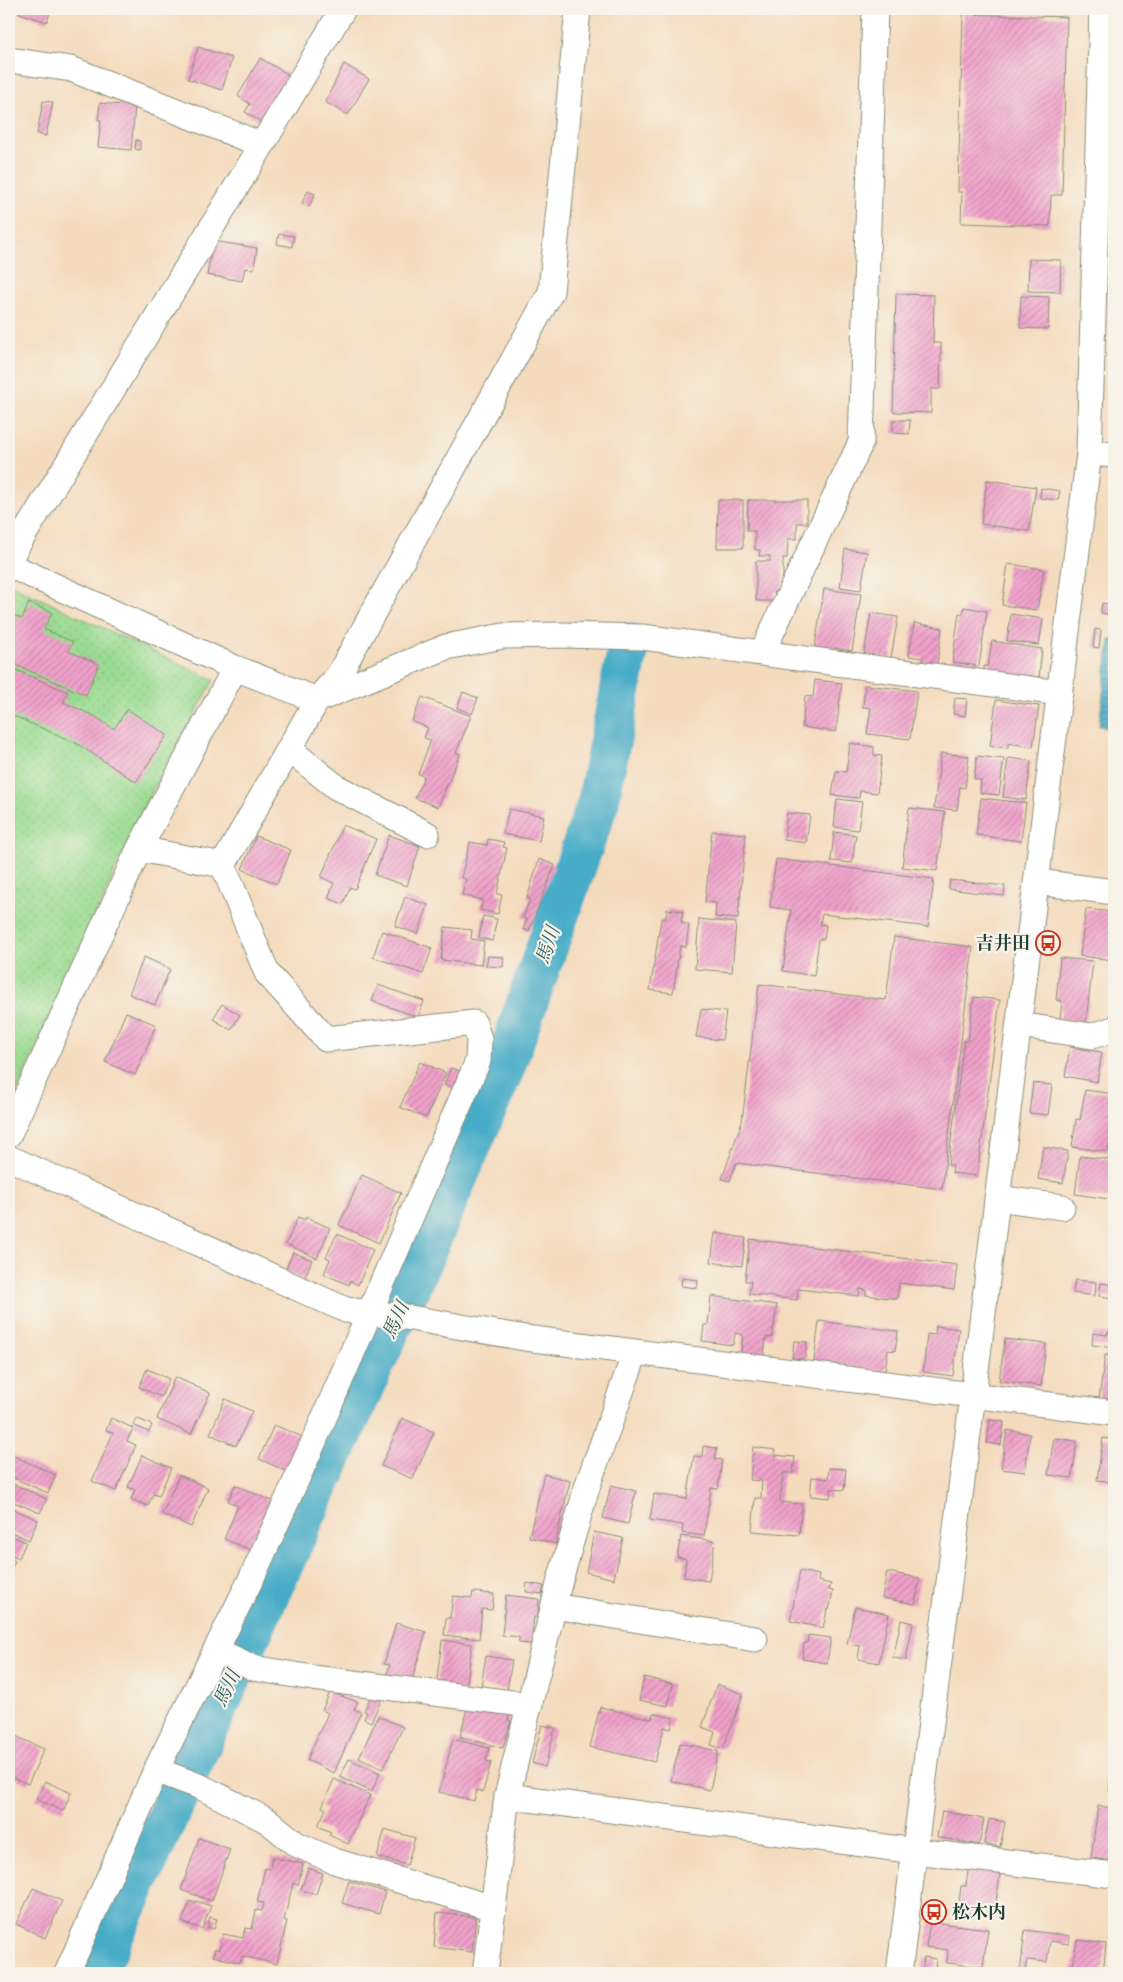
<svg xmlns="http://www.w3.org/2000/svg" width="1123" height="1982" viewBox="0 0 1123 1982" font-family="'Gentium Book Plus','Noto Serif JP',serif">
  <defs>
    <pattern id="grass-dots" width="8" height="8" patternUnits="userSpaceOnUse" patternTransform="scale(1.25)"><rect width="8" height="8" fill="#99db91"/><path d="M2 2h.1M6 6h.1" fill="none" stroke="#83bd7e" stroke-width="1.8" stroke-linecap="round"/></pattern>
    <pattern id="water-rules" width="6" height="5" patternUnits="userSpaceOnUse" patternTransform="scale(1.25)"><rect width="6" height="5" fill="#47acc7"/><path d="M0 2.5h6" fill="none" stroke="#3b8da2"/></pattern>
    <pattern id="building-hatch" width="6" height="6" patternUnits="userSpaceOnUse" patternTransform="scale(1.25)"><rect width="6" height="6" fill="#f1a1cb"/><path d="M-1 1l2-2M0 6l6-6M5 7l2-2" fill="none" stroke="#c384a6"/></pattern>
  </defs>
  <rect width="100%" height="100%" fill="#f7f3e8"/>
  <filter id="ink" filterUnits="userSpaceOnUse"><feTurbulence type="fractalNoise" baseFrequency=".02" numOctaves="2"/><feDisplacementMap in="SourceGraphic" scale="10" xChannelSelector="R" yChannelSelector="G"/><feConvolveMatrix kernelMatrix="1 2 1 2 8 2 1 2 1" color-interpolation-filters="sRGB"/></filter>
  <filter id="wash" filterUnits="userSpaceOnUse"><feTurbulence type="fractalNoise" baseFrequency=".0096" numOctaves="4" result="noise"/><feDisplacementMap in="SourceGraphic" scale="20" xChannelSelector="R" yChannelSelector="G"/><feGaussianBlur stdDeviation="1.12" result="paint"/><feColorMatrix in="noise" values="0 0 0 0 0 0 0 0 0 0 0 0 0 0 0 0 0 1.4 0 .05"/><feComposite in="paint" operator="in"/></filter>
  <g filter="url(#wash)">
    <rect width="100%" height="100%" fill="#f4dbbe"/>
    <path fill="url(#grass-dots)" stroke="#5c8c62" d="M9 584 214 680 144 806 9 1109Z"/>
    <path fill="url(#water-rules)" stroke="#33747e" d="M1110 639 1114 640V728L1099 726Z"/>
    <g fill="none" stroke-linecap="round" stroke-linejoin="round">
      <path stroke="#47acc7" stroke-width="42" d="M96 1973 421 1261 504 1068 598 803 629 644"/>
    </g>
    <g id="blocks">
      <path fill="url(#building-hatch)" d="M20 9H51L47 22 19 13Z
        M963 14 1067 17 1062 195H1051L1050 226 961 223 962 192H958Z
        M198 47 232 58 222 90 188 79Z
        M260 58 291 76 263 123 245 112 250 104 238 96Z
        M344 64 369 79 348 115 325 102Z
        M43 101 53 102 46 136 37 134Z
        M100 103 135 106 131 150 98 147 101 120H98Z
        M136 140 140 141V150L135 149Z
        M308 191 315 194 309 207 302 203Z
        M279 234 294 236 292 247 277 244Z
        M213 241 257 248 254 269 245 268 242 281 207 275Z
        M1029 259 1061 260 1060 292 1028 291Z
        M896 294 934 295 933 343H941L940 389H931V413L893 412Z
        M1021 296 1049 297 1048 329 1020 328Z
        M893 420H910L909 434 893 433Z
        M987 480 1036 487 1029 531 981 524Z
        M1041 488 1060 491 1058 500 1040 498Z
        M718 500H743V548H717Z
        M748 500H807V523H797V539H788L787 558H783V592L775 591 774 601H756V561H770V556H759L760 550H755V531H747Z
        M845 549 867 552 861 590 840 587Z
        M1008 564 1044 569 1037 610 1002 605Z
        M824 589 861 594 852 651 834 648 832 656 814 653Z
        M29 603 52 612 44 629 73 642 68 651 99 664 86 695 9 662V613L22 619Z
        M1102 603 1114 605V615L1101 613Z
        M964 607 987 611 979 666 952 662 959 613 963 614Z
        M871 613 898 617 891 658 864 654Z
        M1011 614 1043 619 1039 645 1007 641Z
        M914 623 942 628 937 664 922 662 923 658 909 656Z
        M1095 629 1101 630 1099 648 1093 647Z
        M992 641 1042 649 1039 677 984 672V666H988Z
        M9 667 68 692 63 702 94 716 114 729 127 709 167 735 136 782 76 743 9 714Z
        M815 680 842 683 836 732 802 727 805 696 813 697Z
        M865 685 917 691 910 739 867 734 871 708 863 707Z
        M463 692 478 698 472 714 457 708Z
        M422 697 471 716 456 753 460 754 438 807 415 798 424 776 418 774 431 740 424 738 428 728 412 721Z
        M955 698 967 699 965 716 953 714Z
        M996 700 1039 706 1033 747 1008 743V748L990 746Z
        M850 743 874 747V755L882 756 877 793 860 791 859 798 832 795 836 771 846 772Z
        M941 753 969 756 965 788 960 787 957 810 934 808Z
        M977 756 1004 759 999 795 980 793 981 780 974 779Z
        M1008 758 1031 761 1026 800 1003 797Z
        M981 798 1026 803 1021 841 976 835Z
        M837 799 862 802 858 830 834 827Z
        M909 808 945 812 937 871 902 867Z
        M509 809 544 816 539 841 503 834Z
        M787 813 810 815 806 843 784 840Z
        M343 825 376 839 355 889 350 887 343 904 328 898 334 883 321 877Z
        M712 831 746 834 738 919 715 917 716 903 705 902Z
        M834 832 856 835 852 863 831 861Z
        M389 835 420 846 407 886 375 875Z
        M256 836 291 850 277 884 242 869Z
        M488 839 504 842 503 847 507 848 497 894 502 895 498 914 480 910 483 900 462 895 466 879 461 878 470 842 487 845Z
        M539 859 555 865 529 931 523 929 527 919 523 918 530 899 527 898Z
        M776 859 934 879 928 927 822 914 820 924 826 925 824 939H819L814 976 783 971 791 910 770 907Z
        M950 880 1005 886 1004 896 949 889Z
        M405 897 428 905 418 934 395 926Z
        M667 909 683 911 681 923 689 925 686 947 680 946 673 993 650 990 661 919H666Z
        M1086 909 1114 912V960L1080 956Z
        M483 916 497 919 492 941 479 938Z
        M699 919 736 923 732 972 695 969Z
        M445 927 472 930 471 939 484 941 481 965 441 960Z
        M382 931 432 948 423 974 373 957Z
        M894 937 973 947 942 1189 736 1163 730 1181 722 1179 742 1121 759 984 886 1000Z
        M488 956 504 957 503 967 486 966Z
        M144 957 170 969 155 1005 129 994Z
        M1060 958 1093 961 1086 1022 1060 1019 1062 1001 1056 1000Z
        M378 985 424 1001 418 1017 372 1001Z
        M1113 987H1114V1017H1110Z
        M974 997 1000 1000 977 1176 952 1173 953 1165H948L964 1041H968Z
        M222 1004 240 1015 231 1030 213 1019Z
        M701 1009 726 1012 722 1040 696 1037Z
        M126 1012 156 1025 135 1075 105 1062Z
        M1070 1047 1102 1052 1097 1082 1065 1076Z
        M420 1062 446 1073 426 1118 400 1107Z
        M451 1068 465 1073 457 1091 444 1084Z
        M1033 1083 1052 1085 1048 1115 1029 1113Z
        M1085 1090 1114 1094V1119L1108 1152 1072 1147 1076 1119 1080 1120Z
        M1043 1147 1068 1151 1063 1183 1038 1179Z
        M1080 1156 1114 1160 1109 1199 1075 1194Z
        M362 1175 401 1193 379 1243 339 1225Z
        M298 1217 305 1220 306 1217 330 1228 317 1258 286 1244Z
        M715 1233 746 1238 742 1266 711 1262Z
        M337 1234 373 1250 358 1285 350 1281 349 1285 324 1274 330 1259 326 1257Z
        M750 1239 957 1265 954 1290 899 1283 897 1299 866 1295V1290L860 1289 859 1296 798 1289 797 1300 749 1294 751 1281H745Z
        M293 1252 312 1260 304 1279 285 1271Z
        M682 1278 698 1280 697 1288 681 1286Z
        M1075 1280 1096 1282 1095 1296 1073 1293Z
        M1101 1283 1114 1285V1298L1099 1296Z
        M711 1296 777 1305 772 1338 766 1337 764 1356 741 1353 743 1335 735 1333 733 1345 702 1341 704 1325H708Z
        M819 1321 898 1331 895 1351 888 1350 885 1371 814 1362Z
        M936 1326 959 1329 953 1376 923 1372 927 1334 935 1335Z
        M1108 1332H1114V1348L1092 1345 1093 1333 1107 1335Z
        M1005 1339 1046 1344 1041 1386 999 1381Z
        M794 1341 807 1342 805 1359 792 1358Z
        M1105 1355 1114 1356V1401L1099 1399Z
        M147 1369 169 1379 161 1397 139 1387Z
        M175 1377 210 1393 191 1434 157 1419Z
        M225 1399 252 1411 236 1446 210 1434Z
        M111 1418 133 1428 127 1441 136 1445 116 1491 92 1481 113 1433 106 1430Z
        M136 1418 152 1425 149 1432 133 1425Z
        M402 1418 434 1432 413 1479 381 1466Z
        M990 1420 1004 1422 1001 1445 987 1443Z
        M274 1425 303 1437 288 1472 259 1459Z
        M1007 1430 1030 1434 1025 1472 1001 1469Z
        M1054 1438 1077 1441 1072 1478 1048 1475Z
        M1103 1438 1114 1440V1482L1097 1480Z
        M703 1446 717 1448 715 1459 722 1460 718 1489 711 1488 704 1536 682 1533 683 1525 650 1520 654 1494 687 1499 694 1456 702 1457Z
        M753 1447 775 1450 774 1455 795 1457 793 1473H783L780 1502 802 1504 799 1535 752 1531 755 1498H761L762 1481 750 1480Z
        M9 1454 56 1475 48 1493 9 1476Z
        M142 1455 171 1468 159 1496 153 1494 148 1506 131 1499 135 1490 128 1487Z
        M829 1468 846 1469 844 1490 831 1489 830 1498 810 1496 812 1477 828 1479Z
        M544 1474 570 1481 555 1544 529 1537Z
        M179 1475 208 1488 191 1527 162 1514Z
        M9 1482 47 1499 40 1513 9 1500Z
        M235 1485 277 1503 256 1552 224 1539 238 1506 228 1501Z
        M611 1485 636 1491 628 1524 603 1518Z
        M9 1507 38 1520 29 1540 9 1531Z
        M594 1532 623 1538 614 1579 586 1572Z
        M9 1535 26 1542 19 1558 9 1554Z
        M681 1536 715 1541 709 1581 684 1577 686 1559 677 1557Z
        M9 1558 15 1561 12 1568 9 1567Z
        M800 1571 819 1575 818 1581 831 1584 829 1590 833 1591 829 1610H827L823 1628 790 1621Z
        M887 1572 920 1578 915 1604 882 1598Z
        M527 1583 544 1586 542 1594 526 1592Z
        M473 1592 494 1594 492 1610 482 1609 479 1639 444 1635 446 1618H450L453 1596 472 1598Z
        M506 1595 539 1599 538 1617H534L531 1644 519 1643V1637L502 1635Z
        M855 1607 889 1614 879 1663 858 1659 860 1646 847 1644Z
        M901 1620 913 1623 906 1660 893 1658Z
        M396 1623 426 1632 411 1684 386 1676 390 1665 384 1664Z
        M808 1635 831 1638 827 1663 802 1659 804 1643H807Z
        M442 1640 472 1644 466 1691 436 1687Z
        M486 1656 512 1660 507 1690 481 1686Z
        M644 1677 673 1684 668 1706 639 1700Z
        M717 1684 743 1694 723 1749 711 1745 715 1732 702 1727Z
        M330 1692 358 1702 354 1709 361 1712 334 1773 307 1760 328 1713 322 1710Z
        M372 1693 382 1698 371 1722 364 1719 367 1712 364 1711Z
        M481 1706 510 1713 508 1720 511 1721 503 1748 460 1737 467 1708 480 1712Z
        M600 1707 652 1719 653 1713 673 1718 671 1729 664 1727 655 1762 590 1747Z
        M378 1716 403 1727 383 1769 359 1758Z
        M542 1725 555 1728 545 1767 532 1763Z
        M9 1733 44 1749 28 1784 9 1776Z
        M453 1739 489 1748 486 1761 491 1762 483 1792 477 1790 474 1801 439 1792Z
        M680 1743 718 1751 710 1790 671 1781Z
        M1113 1756H1114V1792L1109 1791Z
        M349 1759 380 1773 372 1792 340 1777Z
        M334 1779 370 1795 348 1844 329 1835 331 1832 318 1826 326 1809 322 1807Z
        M45 1781 71 1793 63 1811 36 1799Z
        M1098 1806 1114 1808V1861L1091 1858Z
        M942 1811 984 1819 979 1845 937 1837Z
        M989 1819 1005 1822 1000 1847 984 1844Z
        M385 1829 415 1838 407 1865 377 1857Z
        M199 1838 230 1849 212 1901 181 1890Z
        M272 1857 303 1864 298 1885 293 1883 284 1920 287 1921 277 1964 242 1956 240 1963 213 1956 215 1949 219 1950 223 1934 243 1938 245 1928 252 1929 256 1910 262 1911 264 1903 257 1902 265 1868 270 1869Z
        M969 1864 1001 1868 994 1916 958 1912 961 1886H966Z
        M308 1868 323 1873 316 1894 301 1890Z
        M349 1881 385 1892 379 1914 342 1903Z
        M33 1888 62 1901 45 1938 16 1924Z
        M190 1901 195 1903 196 1901 211 1906 202 1929 182 1922Z
        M437 1913 476 1917 472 1952 434 1947Z
        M210 1917 217 1919 214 1929 207 1927Z
        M930 1922 988 1929 983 1967 947 1963 948 1950 926 1947Z
        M1025 1930 1070 1936 1069 1944 1050 1941 1047 1962 1027 1960 1025 1973H1020Z
        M1077 1940 1106 1944 1103 1973H1072Z
        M924 1957 936 1959 935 1973H922Z"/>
    </g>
  </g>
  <g filter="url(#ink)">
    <use href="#blocks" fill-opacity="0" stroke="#8a8c79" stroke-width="1"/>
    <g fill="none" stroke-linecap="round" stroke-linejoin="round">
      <defs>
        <path id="minor" d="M9 60 71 69 262 145
          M1089 453 1114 455
          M9 559 262 145 343 9
          M9 565 235 668 317 700 338 676 551 292 578 9
          M762 653 861 442 875 9
          M289 749 336 787 427 834
          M139 849 223 865
          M1037 882 1114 892
          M1019 1025 1092 1036 1114 1029
          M9 1134 139 849 235 668
          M9 1158 346 1310 405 1317 525 1338 1114 1413
          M997 1198 1062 1207
          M554 1606 755 1639
          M216 1650 253 1668 313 1678 530 1705
          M156 1770 201 1787 268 1821 296 1844 334 1861 493 1908
          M507 1796 915 1851 1114 1875
          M67 1973 156 1770 253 1575 315 1439 478 1061 479 1039 474 1023 326 1039 267 973 223 865 317 700 446 647 503 636 562 635 642 637 1060 693
          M485 1973 507 1796 560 1580 588 1484 635 1353
          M899 1973 973 1395 1089 453 1102 9"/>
      </defs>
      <use href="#minor" stroke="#8a8c79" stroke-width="27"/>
      <use href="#minor" stroke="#fff" stroke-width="25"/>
    </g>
  </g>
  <defs>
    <symbol id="bus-ring" viewBox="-11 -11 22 22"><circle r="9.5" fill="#f7f3e8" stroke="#c8321e" stroke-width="1.5"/><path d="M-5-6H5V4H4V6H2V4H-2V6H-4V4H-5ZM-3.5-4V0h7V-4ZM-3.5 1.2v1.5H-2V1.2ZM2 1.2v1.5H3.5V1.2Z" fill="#c8321e"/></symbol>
  </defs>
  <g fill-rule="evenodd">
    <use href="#bus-ring" x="1034" y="929" width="28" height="28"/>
    <use href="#bus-ring" x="920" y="1898" width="28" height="28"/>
  </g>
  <g text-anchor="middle" stroke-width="4.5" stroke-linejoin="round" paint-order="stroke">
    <g font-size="18" font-weight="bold" fill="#1f3d34" stroke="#f7f3e8" text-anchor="end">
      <text x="1030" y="949">吉井田</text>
      <text x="952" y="1918" text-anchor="start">松木内</text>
    </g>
    <g font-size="19" font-style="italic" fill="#2b5e60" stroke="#f7f3e8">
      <text transform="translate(547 945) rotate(-71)" y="7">馬川</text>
      <text transform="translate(395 1320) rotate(-65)" y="7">馬川</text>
      <text transform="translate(226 1688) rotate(-65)" y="7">馬川</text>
    </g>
  </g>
  <rect width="1123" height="1982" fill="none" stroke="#f7f3e8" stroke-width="30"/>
</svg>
